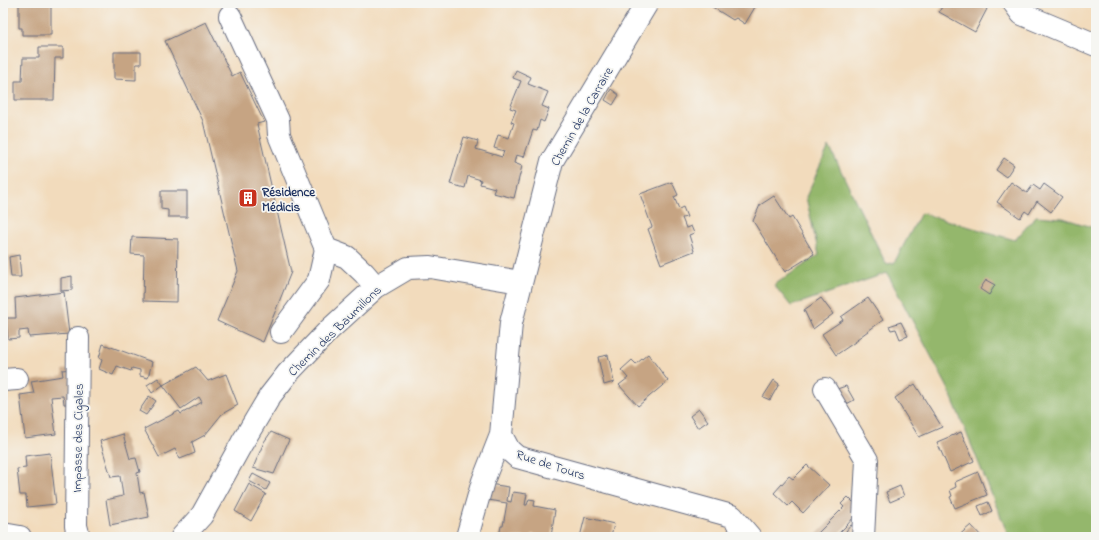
<svg xmlns="http://www.w3.org/2000/svg" width="1099" height="540" viewBox="0 0 1099 540" font-family="'Indie Flower',sans-serif">
  <rect width="100%" height="100%" fill="#f6f6f2"/>
  <filter id="ink" filterUnits="userSpaceOnUse"><feTurbulence type="fractalNoise" baseFrequency=".025" numOctaves="2"/><feDisplacementMap in="SourceGraphic" scale="8" xChannelSelector="R" yChannelSelector="G"/><feConvolveMatrix kernelMatrix="1 2 1 2 8 2 1 2 1" color-interpolation-filters="sRGB"/></filter>
  <filter id="wash" filterUnits="userSpaceOnUse"><feTurbulence type="fractalNoise" baseFrequency=".012" numOctaves="4" result="noise"/><feDisplacementMap in="SourceGraphic" scale="16" xChannelSelector="R" yChannelSelector="G"/><feGaussianBlur stdDeviation="0.9" result="paint"/><feColorMatrix in="noise" values="0 0 0 0 0 0 0 0 0 0 0 0 0 0 0 0 0 1.4 0 .05"/><feComposite in="paint" operator="in"/></filter>
  <g filter="url(#wash)">
    <rect width="100%" height="100%" fill="#f2dbbc"/>
    <path fill="#94b76c" stroke="#587365" d="M829 146 886 264 894 263 921 213 1015 240 1036 216 1063 218 1091 227 1096 223V537H1009L948 388 887 273 791 306 774 285 819 255 806 197Z"/>
    <g id="blocks">
      <path fill="#c6a483" d="M19 3H51V35H22V28H19Z
        M706 3H749L755 7 745 24 736 18 733 20Z
        M944 3H977L987 9 975 32 939 12Z
        M206 22 232 76 240 72 264 122 257 124 291 272 263 342 217 321 238 271 203 121 165 41Z
        M39 47H63V58H55L54 100H15V81H22L23 58H39Z
        M114 52H141V64H136V80L114 79Z
        M516 70 531 77 528 84 548 92 542 106 549 109 544 122 540 120 537 131 533 130 524 157 516 155 514 163 522 166 514 198 493 193 495 188 480 184 481 180 468 176 465 188 450 184 464 137 478 141 476 149 502 157 504 151 494 148 498 135 509 138 514 123 511 122 516 110 510 108 521 81 513 78Z
        M611 89 619 95 613 105 605 100Z
        M1004 158 1014 165 1006 177 996 170Z
        M672 182 678 195 674 197 679 209 683 207 687 217 682 218 686 228 691 226 694 233 689 235 694 251 661 264 648 229 652 227 640 194Z
        M1011 182 1027 193 1033 185 1040 190 1044 184 1062 197 1051 212 1037 201 1029 214 1025 211 1020 218 997 202Z
        M161 191H187V217H168V210L161 209Z
        M774 196 789 219 792 217 814 254 785 272 753 221 760 205Z
        M132 237 178 239 177 302 143 301 144 255 131 254Z
        M19 255 21 277H11L9 257Z
        M72 276V290L61 291V278Z
        M986 280 995 285 989 295 980 289Z
        M64 292 69 334 29 337 28 330 19 331V338L8 339 6 322H3V306L6 318H16L15 298Z
        M821 298 833 314 813 329 804 310Z
        M868 298 883 320 857 339 858 340 836 355 822 334 843 320 841 317Z
        M901 322 908 336 900 339 896 329 891 330 889 326Z
        M103 344 152 362 148 378 140 376V370L132 368 131 371 117 366 113 375 99 369 102 360 99 358Z
        M648 354 668 381 638 406 619 385 628 378 621 370 632 360 636 364Z
        M608 355 614 382 604 385 598 357Z
        M196 367 208 381 226 374 238 405 222 414 205 435 192 442 195 453 180 459 175 449 159 457 144 429 179 411 181 414 202 402 199 397 181 409 163 385 152 393 147 385 158 378 163 385Z
        M70 369V404H64L63 396 51 397 56 434 25 438 20 395 34 393 31 381 63 376 62 370Z
        M774 380 779 384 770 400 763 397Z
        M915 384 942 427 919 437 895 398Z
        M846 386 854 400 843 406 834 390Z
        M149 396 156 401 146 415 139 411Z
        M699 409 708 421 698 428 690 416Z
        M271 432 289 440 274 474 253 468 264 442Z
        M961 432 974 461 950 472 937 442Z
        M123 434 130 459 136 458 140 472 137 473 140 493 144 492 149 517 110 525 106 500 123 496 120 476 111 477 100 441Z
        M50 453 56 504 27 507 26 495H20L17 469 26 468 25 456Z
        M807 465 829 485 803 513 792 502 788 506 774 493 789 476 793 479Z
        M978 472 987 495 955 508 950 497 952 496 950 490 956 487 955 482Z
        M253 474 270 483 266 490 249 481Z
        M249 484 266 494 251 521 235 511Z
        M489 484 509 487 507 501 511 502 513 492 527 494 525 505H527L529 499 535 500 534 506 555 510 551 537 532 534 531 537H499L501 526H503L507 503 487 500Z
        M900 486 904 496 890 502 886 492Z
        M848 497 858 507 854 517 847 525 835 537H814L844 507 841 504Z
        M988 502 992 511 982 516 978 506Z
        M585 517 614 524 611 537H580Z
        M851 525 855 528 852 537 846 531Z
        M971 525 982 537H957Z"/>
    </g>
  </g>
  <g filter="url(#ink)">
    <use href="#blocks" fill-opacity="0" stroke="#666b7f" stroke-width="1"/>
    <g fill="none" stroke-linecap="round" stroke-linejoin="round">
      <defs>
        <path id="minor" d="M647 3 552 161 511 323 501 435 509 450 517 457 732 516 750 537
          M1014 3 1022 14 1096 45
          M230 16 278 120 279 135 326 249 347 257 364 273 376 287
          M281 332 319 280 326 249
          M78 338 76 526 79 537
          M3 380 17 379
          M825 389 867 460 863 537
          M3 534 20 537
          M182 537 202 515 242 443 270 396 288 373 329 330 376 287 408 268 430 267 521 282
          M467 537 483 481 501 435"/>
      </defs>
      <use href="#minor" stroke="#666b7f" stroke-width="24"/>
      <use href="#minor" stroke="#fff" stroke-width="22"/>
    </g>
  </g>
  <defs>
    <symbol id="building-square" viewBox="-11 -11 22 22"><rect x="-9" y="-9" width="18" height="18" rx="4" fill="#c8321e" stroke="#f6f6f2"/><path d="M-4-6H4V6H1V3H-1V6H-4ZM-2.5-4.3h1.7v1.8h-1.7ZM.8-4.3h1.7v1.8H.8ZM-2.5-1h1.7V.8h-1.7ZM.8-1h1.7V.8H.8Z" fill="#fff"/></symbol>
  </defs>
  <g fill-rule="evenodd">
    <use href="#building-square" x="237" y="187" width="22" height="22"/>
  </g>
  <g text-anchor="middle" stroke-width="3.5" stroke-linejoin="round" paint-order="stroke">
    <g font-size="13" fill="#1b2f5e" stroke="#f6f6f2">
      <text transform="translate(581 116) rotate(-60)" y="5">Chemin de la Carraire</text>
      <text transform="translate(334 330) rotate(-44)" y="5">Chemin des Baumillons</text>
      <text transform="translate(77 438) rotate(-89)" y="5">Impasse des Cigales</text>
      <text transform="translate(551 464) rotate(18)" y="5">Rue de Tours</text>
    </g>
    <g font-size="13" font-weight="bold" fill="#1b2f5e" stroke="#f6f6f2" text-anchor="start">
      <text x="262" y="196">Résidence<tspan x="262" dy="15">Médicis</tspan></text>
    </g>
  </g>
  <rect width="1099" height="540" fill="none" stroke="#f6f6f2" stroke-width="16"/>
</svg>
